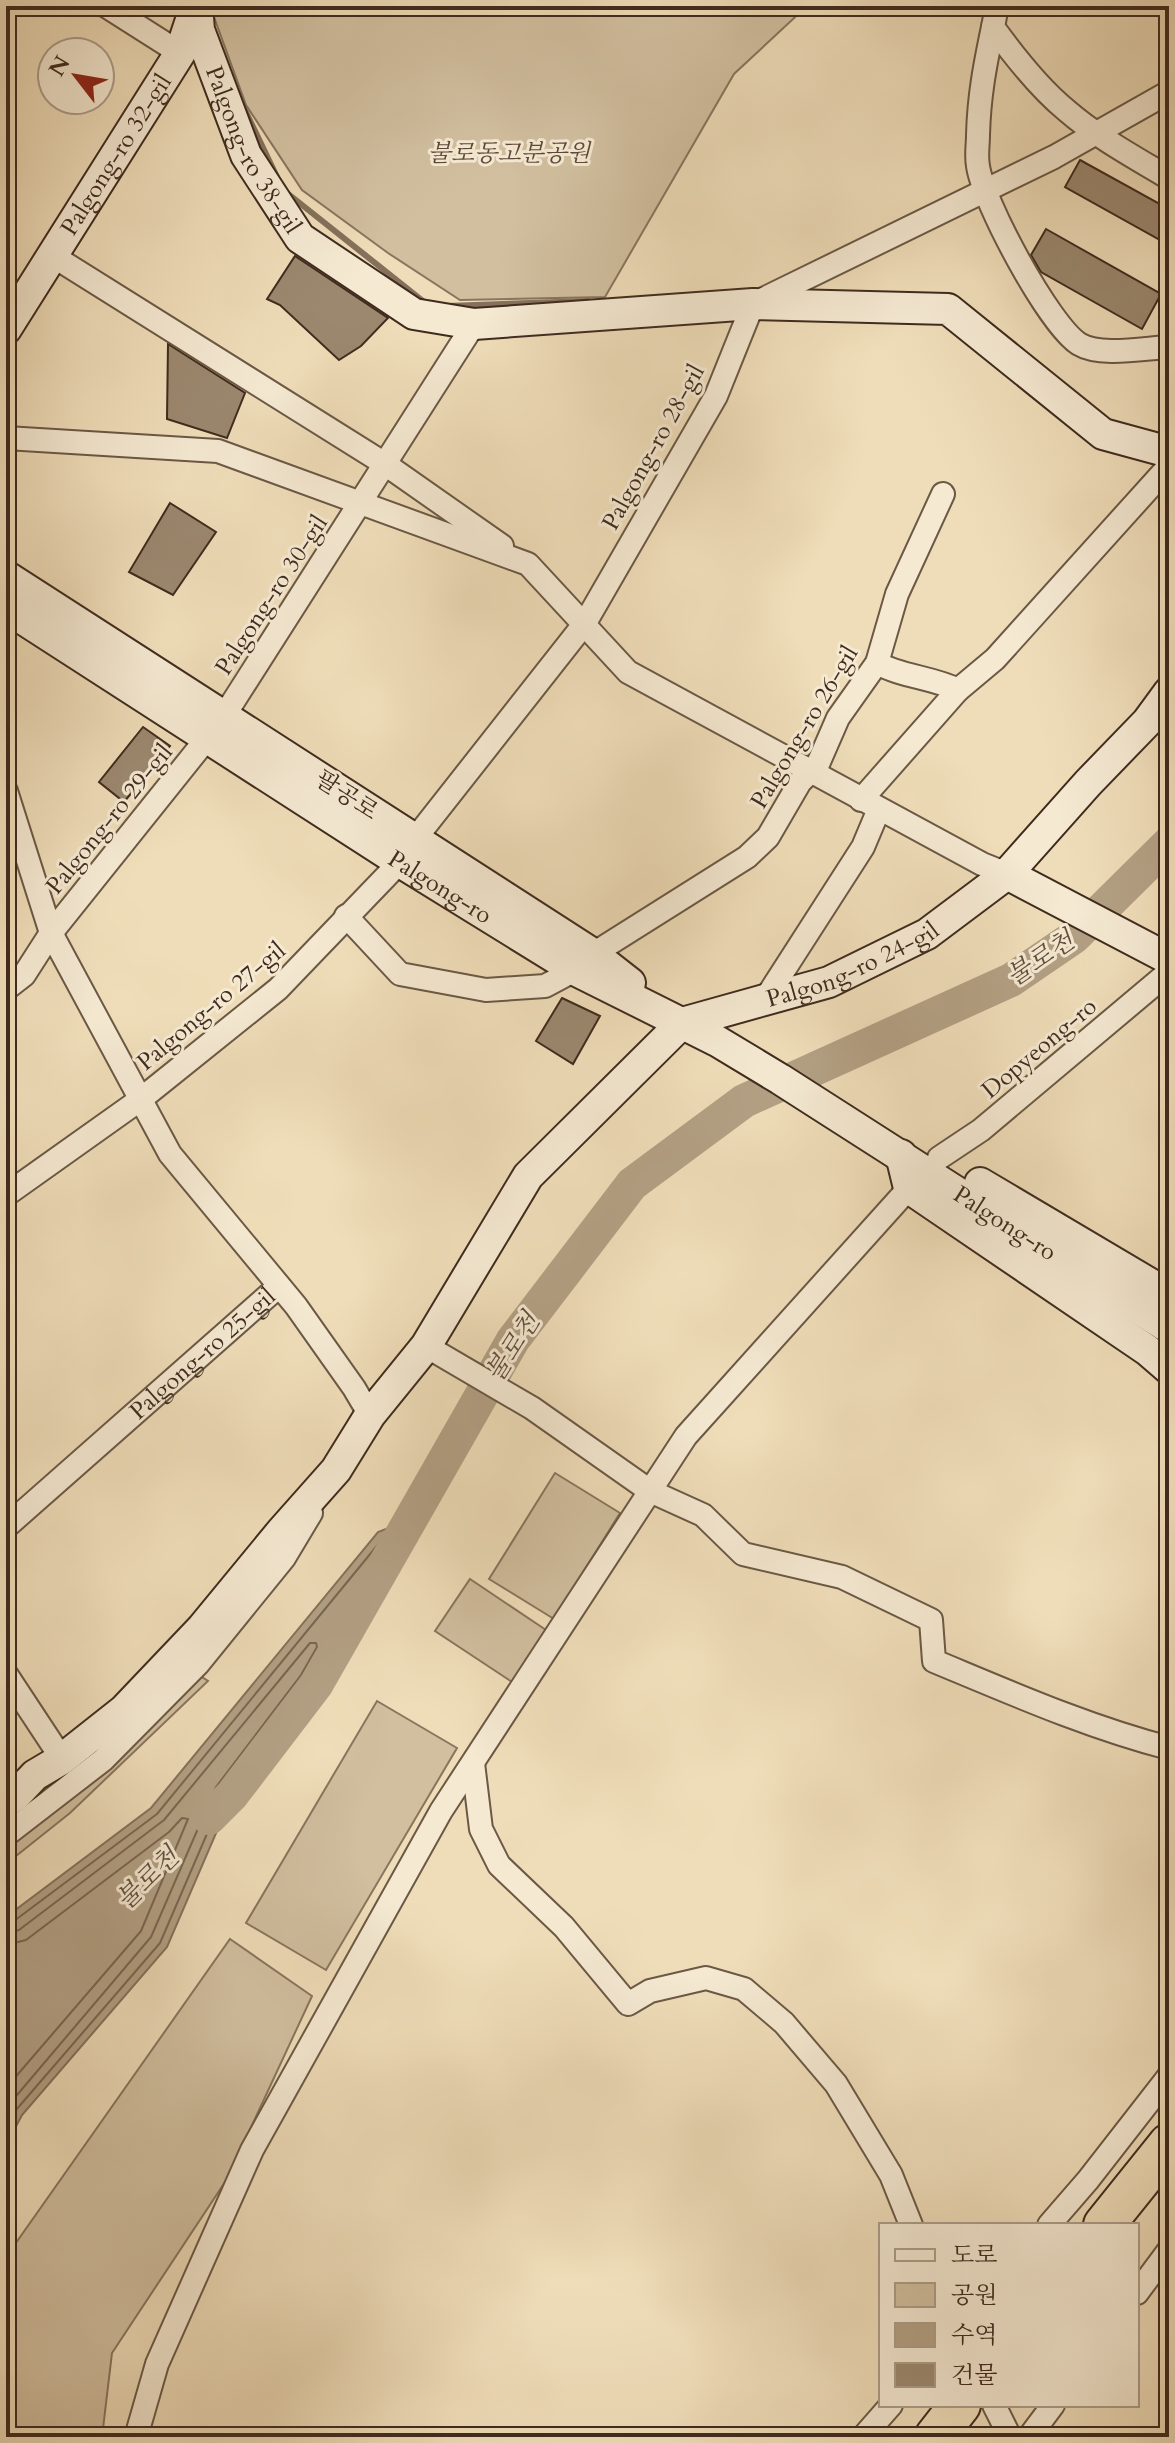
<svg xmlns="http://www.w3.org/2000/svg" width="1175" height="2443" viewBox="0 0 1175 2443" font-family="Cardo,'Noto Serif KR',serif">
  <rect width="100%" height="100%" fill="#efddb9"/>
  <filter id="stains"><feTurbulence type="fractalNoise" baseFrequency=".0025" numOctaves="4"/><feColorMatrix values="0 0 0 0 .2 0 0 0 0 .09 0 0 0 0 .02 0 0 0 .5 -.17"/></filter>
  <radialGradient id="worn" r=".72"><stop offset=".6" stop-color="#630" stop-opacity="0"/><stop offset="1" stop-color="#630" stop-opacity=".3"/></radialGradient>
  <path fill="#d1bf9f" stroke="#88755e" stroke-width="2" d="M210 6H807L734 74 605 297 460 300 388 253 302 190 246 105Z
    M555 1473 620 1513 554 1619 489 1579Z
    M470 1579 546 1630 512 1682 435 1631Z
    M194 1672 208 1681 70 1813 6 1864V1840Z
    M377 1701 457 1748 326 1970 246 1923Z
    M230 1939 312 1996 227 2179 112 2353 102 2437H6V2257Z"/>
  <path fill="#b3a084" stroke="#85715b" stroke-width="2" d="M412 1519 316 1684 232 1796 167 1947 22 2115 6 2145V1917L151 1808 378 1532Z"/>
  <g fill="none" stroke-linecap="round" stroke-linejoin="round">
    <path stroke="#796651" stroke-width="2" d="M6 1923 14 1921 157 1814 380 1542H386L387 1547 310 1680 225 1792 160 1943 16 2110 6 2128
      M6 1933 19 1930 164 1820 310 1643H316L317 1647 301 1675 216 1787 151 1937 6 2108
      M6 1945 26 1940 169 1832 182 1818 188 1819 141 1931 6 2088"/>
    <path stroke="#85715b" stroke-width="6" d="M242 104 277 177
      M287 193 428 305
      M447 306 588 301"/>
    <path stroke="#b3a084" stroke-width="34" d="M209 1818 232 1795 316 1685 513 1340 632 1184 744 1101 1011 980 1074 937 1169 843"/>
  </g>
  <path fill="#9b886f" stroke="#3f2b1e" stroke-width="2" d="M1080 160 1169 209V245L1065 187Z
    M1046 229 1161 294 1142 329 1041 272 1031 255Z
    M295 256 388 318 361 346 339 360 280 305 267 299Z
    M168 344 245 393 227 438 167 419Z
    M170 503 216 532 173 595 129 572Z
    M143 727 170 746 124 802 99 782Z
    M562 998 600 1016 573 1064 536 1041Z"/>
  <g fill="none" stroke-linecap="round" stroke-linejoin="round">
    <defs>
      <g id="street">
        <path d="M106 6 180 53"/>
        <path d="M997 6 993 27C1014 56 1038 87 1066 110 1097 137 1134 157 1169 178"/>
        <path d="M993 27C985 65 979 96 978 135 978 145 976 156 978 166 983 202 1049 325 1079 344 1100 357 1145 348 1169 347"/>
        <path d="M53 256 385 464 502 546"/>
        <path d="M6 438 218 451 528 564 628 672 982 864 1007 874"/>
        <path d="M877 663C902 677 932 677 958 690"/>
        <path d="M224 716 474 324"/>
        <path d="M6 791 51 933 170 1154 296 1306 354 1388 370 1415"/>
        <path d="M861 800 958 690 995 659 1169 466"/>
        <path d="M415 839 585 623 716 396 753 304 1054 157 1169 92"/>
        <path d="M346 916 400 974 486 990 545 986 575 970"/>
        <path d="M593 954 747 857 768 837 800 782 818 764 838 718 877 663 897 594 943 494"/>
        <path d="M6 989 24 975 51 933 208 737"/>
        <path d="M764 1001 863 847 879 809"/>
        <path d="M939 1158 981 1130 1169 972"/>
        <path d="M6 1195 141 1099 278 989 400 862"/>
        <path d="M426 1346 532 1408 650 1491 703 1515 743 1554 842 1577 931 1620 934 1661C1011 1693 1088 1727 1169 1748"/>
        <path id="s1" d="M6 1527 279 1286"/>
        <path d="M6 1674 62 1759"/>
        <path d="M473 1763 481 1829 499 1865 564 1927 628 2004 650 1991 706 1978 744 1989 784 2023 836 2084 891 2175 911 2225"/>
        <path d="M6 1835 103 1760 198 1664 284 1558 311 1513"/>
        <path d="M1049 2225 1088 2180 1169 2076"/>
        <path d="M1137 2293 1169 2250"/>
        <path d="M994 2405 1010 2437"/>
        <path d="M136 2437 157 2364 252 2150 441 1811 686 1436 909 1188"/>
        <path d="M863 2437 891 2405"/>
        <path d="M1029 2437 1053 2405"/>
      </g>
      <g id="secondary">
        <path id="s2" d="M197 6 199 30 246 155 300 238 414 314 474 324 753 304 948 309 1103 434 1169 452"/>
        <path id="s3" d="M6 329 180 53 195 8"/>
        <path d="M6 576 593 954 630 983"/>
        <path id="s4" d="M6 608 400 862 575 970 717 1041 780 1079 1169 1328"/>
        <path d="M1007 874 1169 959"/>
        <path d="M901 1155 909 1188 1147 1350 1169 1369"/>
        <path d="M980 1183 1169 1295"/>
        <path id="s5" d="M6 1802 17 1794 35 1775 62 1759 124 1710 202 1628 281 1532 336 1470 370 1415 426 1346 528 1176 682 1023 829 982 927 934 1007 874 1088 783 1147 722 1169 692"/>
      </g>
      <path id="highway" d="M1104 2225 1169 2144
        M935 2437 960 2405"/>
    </defs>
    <use href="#street" stroke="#6b5845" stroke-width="26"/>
    <use href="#secondary" stroke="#3f2b1e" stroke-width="34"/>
    <use href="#highway" stroke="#3f2b1e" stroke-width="44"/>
    <use href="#street" stroke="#f5e9d2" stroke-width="22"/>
    <use href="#secondary" stroke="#f5e9d2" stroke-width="30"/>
    <use href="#highway" stroke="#efddb9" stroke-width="40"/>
  </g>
  <g text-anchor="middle" stroke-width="6" stroke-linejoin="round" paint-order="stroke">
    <g font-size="24" fill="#3f2b1e" stroke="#f5e9d2">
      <text dy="8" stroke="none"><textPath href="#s2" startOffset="156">Palgong-ro 38-gil</textPath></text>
      <text dy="8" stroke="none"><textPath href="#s3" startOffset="206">Palgong-ro 32-gil</textPath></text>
      <text transform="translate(653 447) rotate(-61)" y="8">Palgong-ro 28-gil</text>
      <text transform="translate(271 595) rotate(-57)" y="8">Palgong-ro 30-gil</text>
      <text transform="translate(804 727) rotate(-59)" y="8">Palgong-ro 26-gil</text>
      <text transform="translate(347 795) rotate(33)" y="8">팔공로</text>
      <text transform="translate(109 819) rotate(-51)" y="8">Palgong-ro 29-gil</text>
      <text dy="8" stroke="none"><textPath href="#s4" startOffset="516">Palgong-ro</textPath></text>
      <text dy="8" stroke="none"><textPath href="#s5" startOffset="1220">Palgong-ro 24-gil</textPath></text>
      <text transform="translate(211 1006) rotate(-40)" y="8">Palgong-ro 27-gil</text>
      <text transform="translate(1039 1048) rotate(-40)" y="8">Dopyeong-ro</text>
      <text dy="8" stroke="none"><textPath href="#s4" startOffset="1174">Palgong-ro</textPath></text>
      <text dy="8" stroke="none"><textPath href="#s1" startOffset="262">Palgong-ro 25-gil</textPath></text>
    </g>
    <g font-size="24" font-style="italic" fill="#5c4938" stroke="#f5e9d2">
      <text x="509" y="161">불로동고분공원</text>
    </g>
    <g font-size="26" font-style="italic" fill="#624e3d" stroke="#f5e9d2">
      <text transform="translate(1040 958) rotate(-34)" y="9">불로천</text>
      <text transform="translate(512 1347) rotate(-57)" y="9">불로천</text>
      <text transform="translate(147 1878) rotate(-44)" y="9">불로천</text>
    </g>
  </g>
  <rect width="1175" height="2443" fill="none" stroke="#efddb9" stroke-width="32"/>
  <rect x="8" y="8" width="1159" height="2427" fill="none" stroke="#3f2b1e" stroke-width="4"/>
  <rect x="16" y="16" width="1143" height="2411" fill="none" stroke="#3f2b1e" stroke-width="2"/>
  <rect x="879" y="2223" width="260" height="184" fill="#f5e9d2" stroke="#ac9d8a" stroke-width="2"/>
  <rect x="895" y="2249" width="40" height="12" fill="#f5e9d2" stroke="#ac9d8a" stroke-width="2"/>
  <text x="951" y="2263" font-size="24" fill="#3f2b1e">도로</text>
  <rect x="895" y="2283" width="40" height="24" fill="#d1bf9f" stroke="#ac9d8a" stroke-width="2"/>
  <text x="951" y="2303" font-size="24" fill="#3f2b1e">공원</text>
  <rect x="895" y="2323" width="40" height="24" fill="#b3a084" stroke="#ac9d8a" stroke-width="2"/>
  <text x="951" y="2343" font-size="24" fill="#3f2b1e">수역</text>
  <rect x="895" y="2363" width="40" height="24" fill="#9b886f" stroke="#ac9d8a" stroke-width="2"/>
  <text x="951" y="2383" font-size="24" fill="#3f2b1e">건물</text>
  <g transform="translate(76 76) rotate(301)"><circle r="38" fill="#f5e9d2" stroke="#ac9d8a" stroke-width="2"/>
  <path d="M0-6L14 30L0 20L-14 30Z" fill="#8f2418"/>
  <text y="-12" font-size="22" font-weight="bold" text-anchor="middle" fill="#3f2b1e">N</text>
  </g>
  <rect width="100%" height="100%" filter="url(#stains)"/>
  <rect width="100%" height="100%" fill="url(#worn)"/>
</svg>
